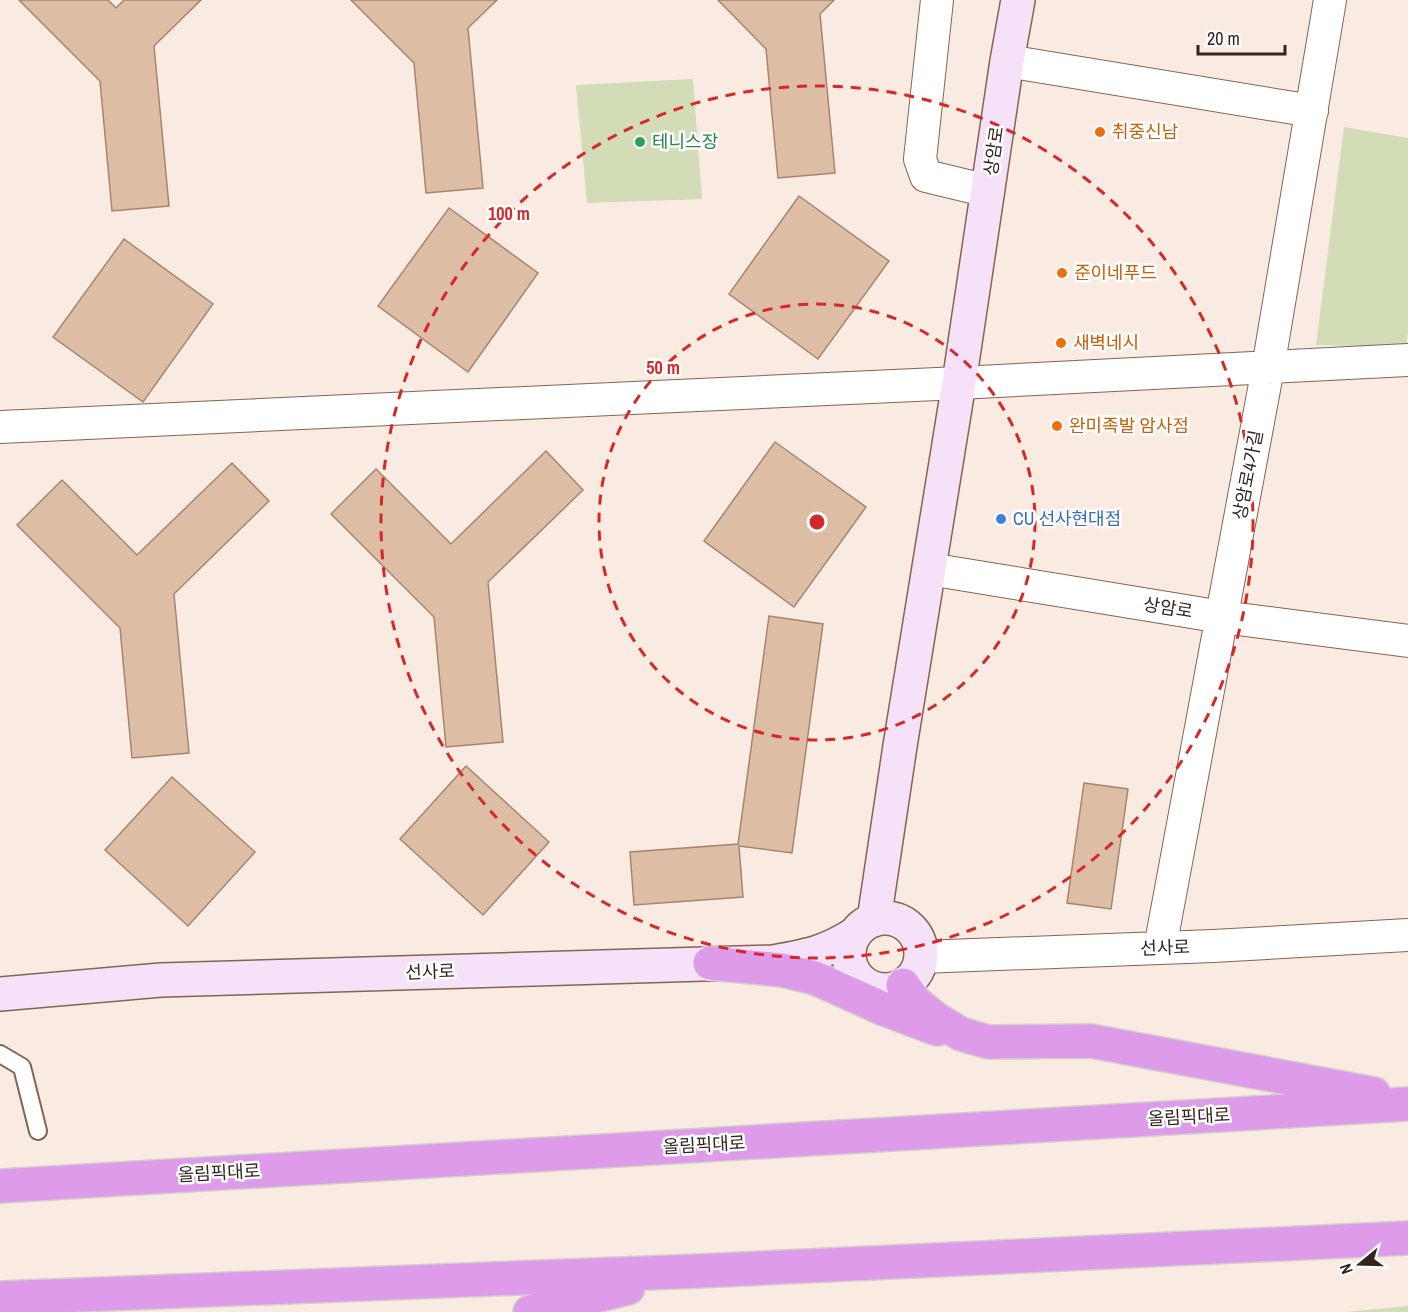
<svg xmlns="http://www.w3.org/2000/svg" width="1408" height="1312" viewBox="0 0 1408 1312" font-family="'Archivo Narrow','Noto Sans KR',sans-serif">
  <rect width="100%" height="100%" fill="#faebe2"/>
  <path fill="#d2dcb7" d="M693 79 702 199 587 203 576 85Z
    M1344 127 1408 138V332L1406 347 1316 345Z
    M1408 1306V1312H1346Z"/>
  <path fill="#ddbda4" stroke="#a4866f" stroke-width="1.5" d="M19 0H108L116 8 124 0H201L154 46 169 206 112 211 100 81Z
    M351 0H497L468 28 483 188 426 193 414 63Z
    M718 0H834L820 14 835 173 778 178 766 49Z
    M799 196 889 261 818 359 729 294Z
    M449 208 538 273 468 372 378 306Z
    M124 239 213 304 143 402 53 337Z
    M775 442 866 507 794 607 704 541Z
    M546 451 583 490 488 582 503 742 446 747 434 617 331 514 376 469 451 544Z
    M232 463 269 501 174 594 189 753 132 758 120 628 17 525 62 480 137 555Z
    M769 616 823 624 792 853 739 846 743 897 634 905 630 852 738 844Z
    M466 766 549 842 483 915 400 839Z
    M172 777 255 852 188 926 105 850Z
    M1084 783 1128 789 1111 909 1067 903Z"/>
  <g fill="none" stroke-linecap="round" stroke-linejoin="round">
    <defs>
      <path id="lane" d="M0 1054 22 1067 38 1131"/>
      <path id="street" d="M937 0 920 159 926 176 988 191
        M1007 61 1312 111
        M0 427 959 383 1408 360
        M929 569 1222 617 1408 641
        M1160 948 1268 368 1330 0
        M921 957 1213 946 1408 935"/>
      <path id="secondary" d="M849 954a36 36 0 1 1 72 0a36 36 0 1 1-72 0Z
        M874 920 900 746 959 383 1007 61 1018 0
        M0 994 161 980 773 962C807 956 825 953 855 934"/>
      <path id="highway" d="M710 963 782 970 815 978 884 1009 937 1029
        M903 985 915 1002 936 1019 961 1034 988 1042 1091 1041 1374 1094
        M0 1186 1408 1104
        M0 1298 699 1271 1408 1238
        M530 1312 628 1288"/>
    </defs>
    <use href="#lane" stroke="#846451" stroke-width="20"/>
    <use href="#street" stroke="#846451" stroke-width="34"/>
    <use href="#secondary" stroke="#846451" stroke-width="36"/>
    <use href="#highway" stroke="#d2cfcd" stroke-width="36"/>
    <use href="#lane" stroke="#fff" stroke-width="16"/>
    <use href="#street" stroke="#fff" stroke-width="32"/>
    <use href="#secondary" stroke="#f5e1f8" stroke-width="33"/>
    <use href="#highway" stroke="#dd9be9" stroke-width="33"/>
  </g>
  <g fill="none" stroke="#d62828" stroke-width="3" stroke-dasharray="10 8">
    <circle cx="817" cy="522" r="218"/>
    <circle cx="817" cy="522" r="436"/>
  </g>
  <g fill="#e8710a" stroke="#fff" stroke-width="2">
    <circle cx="1100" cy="132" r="6"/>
    <circle cx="1062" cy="273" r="6"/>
    <circle cx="1061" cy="343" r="6"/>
    <circle cx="1057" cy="426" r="6"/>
  </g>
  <circle fill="#2e9e5b" stroke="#fff" stroke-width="2" cx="640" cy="142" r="6"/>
  <circle fill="#3f7fe0" stroke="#fff" stroke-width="2" cx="1001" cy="519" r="6"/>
  <g text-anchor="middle" stroke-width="5" stroke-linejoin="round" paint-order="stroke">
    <g font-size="18" fill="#c56008" stroke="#fff" text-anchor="start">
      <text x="1112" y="138">취중신남</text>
      <text x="1074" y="279">준이네푸드</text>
      <text x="1073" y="349">새벽네시</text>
      <text x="1069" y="432">완미족발 암사점</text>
    </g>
    <g font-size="18" fill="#27864d" stroke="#fff" text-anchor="start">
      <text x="652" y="148">테니스장</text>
    </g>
    <g font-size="18" fill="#33251d" stroke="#fff">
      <text transform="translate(994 151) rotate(-82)" y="6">상암로</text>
      <text transform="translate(1248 475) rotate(-79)" y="6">상암로4가길</text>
      <text transform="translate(1168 608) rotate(9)" y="6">상암로</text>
      <text transform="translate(1165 948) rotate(-2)" y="6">선사로</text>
      <text transform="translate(430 972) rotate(-2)" y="6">선사로</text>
      <text transform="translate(1189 1117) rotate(-3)" y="6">올림픽대로</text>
      <text transform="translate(704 1145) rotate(-3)" y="6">올림픽대로</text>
      <text transform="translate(219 1173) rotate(-3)" y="6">올림픽대로</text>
    </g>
    <g font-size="18" fill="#366cbe" stroke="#fff" text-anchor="start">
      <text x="1013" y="525">CU 선사현대점</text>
    </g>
  </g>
  <circle cx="817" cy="522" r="9" fill="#d62828" stroke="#fff" stroke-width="3"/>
  <g font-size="18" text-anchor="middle" font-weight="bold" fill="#d62828" stroke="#fff" stroke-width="5" stroke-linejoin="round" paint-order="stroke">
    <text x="509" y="220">100 m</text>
    <text x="663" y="374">50 m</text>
  </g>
  <g transform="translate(1360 1264) rotate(251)" stroke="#ffffff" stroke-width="4.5" paint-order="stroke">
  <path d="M0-4.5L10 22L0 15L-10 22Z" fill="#33251d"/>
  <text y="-9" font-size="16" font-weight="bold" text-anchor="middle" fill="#33251d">N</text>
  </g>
  <path d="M1198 45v9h87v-9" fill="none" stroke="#33251d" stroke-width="3"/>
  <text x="1207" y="45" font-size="18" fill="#33251d" stroke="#ffffff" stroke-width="4.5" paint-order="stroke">20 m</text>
</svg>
